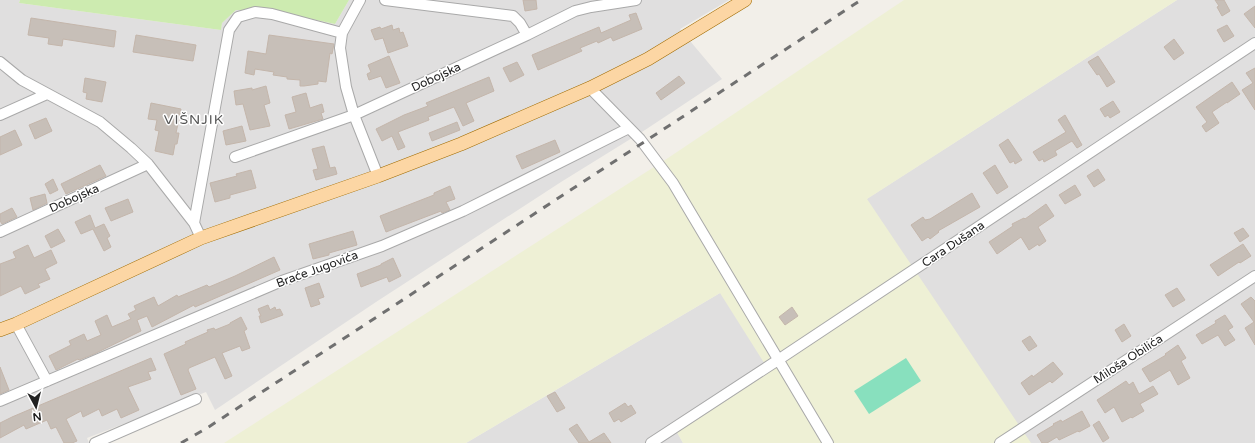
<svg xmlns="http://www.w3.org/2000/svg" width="1255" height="443" viewBox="0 0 1255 443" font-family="'Varela Round',sans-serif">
  <rect width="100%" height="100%" fill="#f2efe9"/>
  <path fill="#e0dfdf" d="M0 0H20L19 3 221 30 222 23 236 10H270L335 24 349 0H729L680 29 722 79 645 130 561 182 376 302 215 410 206 392 87 438 89 443H0Z
    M1177 0H1255V443H818L673 424 683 443H466L720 293Z"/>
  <path fill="#eef0d5" d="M904 0H1177L867 199 1031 443H683L672 424 768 369 720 293 466 443H224L668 158Z"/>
  <path fill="#cdebb0" d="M20 0H349L335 24 270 10H236L222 23 221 30 19 3Z"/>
  <path fill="#88e0be" d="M906 358 921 381 869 414 854 391Z"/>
  <path fill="#c7bfb8" stroke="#c4b6ab" d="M523 0H536L537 9 525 11Z
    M1215 0H1224L1230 11 1222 16 1217 7 1219 6Z
    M1255 6V28L1244 14Z
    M636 13 642 29 613 41 611 37 598 43 597 41 580 48 582 51 538 70 532 55 599 27 601 33 631 20 629 15Z
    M31 18 116 31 114 47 63 39 62 46 48 44 49 38 28 35Z
    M392 25 393 30 399 28 400 33 403 32 408 46 388 53 383 38 375 40 371 30 380 27 381 29Z
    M1227 25 1234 36 1224 42 1217 30Z
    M136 35 196 45 193 61 133 52Z
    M269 35 334 44 332 54 330 53 326 82 318 81V84L304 86H300V80L287 79V77L273 75 274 72 255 69 254 75 245 73 248 51 266 54Z
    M1174 39 1184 53 1174 60 1164 47Z
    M389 56 400 83 386 88 381 76 369 80 367 74 371 72 368 65Z
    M1098 56 1115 82 1107 87 1099 74 1097 75 1088 62Z
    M517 62 524 75 510 82 503 68Z
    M1255 68V110L1242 90 1253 83 1246 73Z
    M679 76 685 83 661 100 656 93Z
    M489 77 494 91 466 103 474 121 463 126 454 107 428 117 429 120 398 132 405 147 398 150 392 136 382 141 376 129 404 115 428 106 426 103Z
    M85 78 106 82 102 102 86 99 87 93 83 92Z
    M1232 82 1240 94 1227 103V102L1212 112 1219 123 1206 132 1202 126 1207 122 1196 107Z
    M266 86 270 103 264 105 270 126 250 130 243 104 236 105 234 91 252 88V90Z
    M306 93 310 108 322 104 324 112 321 113 323 119 289 129 285 115 296 112 292 97Z
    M1113 101 1120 112 1110 118 1108 115 1105 117 1100 109Z
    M151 103 181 109 176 133H179L177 144H175L173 155 155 151 159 131 155 130 157 120 148 119Z
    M1065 115 1082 145 1077 148 1072 141 1055 151 1057 155 1044 162 1043 159 1039 161 1033 152 1066 132 1058 120Z
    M46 118 52 131 35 139 29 125Z
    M457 122 460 130 432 141 429 133Z
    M242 126 246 141 226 145 223 131Z
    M15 130 22 145 0 155V137Z
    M1008 139 1022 160 1015 164 1014 161 1010 163 999 145Z
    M555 140 560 152 522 169 516 156Z
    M324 146 330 168 335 167 337 174 316 180 313 170 318 169 312 149Z
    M100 165 106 176 66 194 61 184Z
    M995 165 1008 187 997 194 983 173Z
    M1098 169 1105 180 1094 187 1087 176Z
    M251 170 256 188 230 195V198L215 202 210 183 237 176 236 174Z
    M53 179 58 190 50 194 45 184Z
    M1075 185 1081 195 1065 204 1059 195Z
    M450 186 455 199 446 202 450 210 442 213 441 211 386 232 380 216 434 195V193Z
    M972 193 980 207 938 231 939 232 930 239 928 237 922 241 911 225 923 217 925 220 930 219Z
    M45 194 47 203 33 210 30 198Z
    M128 199 133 212 111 221 105 208Z
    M1046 204 1054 216 1038 227 1046 241 1039 246 1038 244 1029 250 1021 237 997 254 989 242 1013 226 1012 224 1024 218 1025 219Z
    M12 208 17 217 2 224 0 221V214Z
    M90 215 95 228 104 224 110 236 107 238 111 247 104 251 93 229 81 234 75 222Z
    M1243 228 1249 236 1240 242 1234 233Z
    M58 229 65 241 51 248 45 236Z
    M353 231 357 245 329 253V255L313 259 309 244Z
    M1243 244 1251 256 1240 263 1239 262 1218 276 1210 265Z
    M28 245 34 258 51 250 57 263 45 269 50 279 38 284 40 287 25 294 21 286 0 296V264L16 258 13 252Z
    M274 257 280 270 195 307 194 305 152 327 147 316 137 320 141 331 94 354 79 360 78 359 56 370 49 356 71 345 69 341 84 334 87 341 101 335 95 321 107 315 112 327 131 319 128 314 136 310 134 306 154 297 158 306 177 295 178 297 207 285 209 287 235 276Z
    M393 258 401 276 389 282 387 277 361 287 357 274 381 265V264Z
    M319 283 324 297 318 299 320 304 311 307 305 288Z
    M1177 288 1185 300 1173 307 1165 295Z
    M1251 297 1255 301V345L1245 328 1254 322 1241 304Z
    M268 305 270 310 275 307 276 310 280 309 283 315 261 323 259 316H261L258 309Z
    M792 307 798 316 785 325 779 317Z
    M1225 315 1233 327 1228 330 1235 340 1225 346 1218 335 1202 344 1196 335 1216 323 1215 321Z
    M241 317 247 329 244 331 250 348 242 351 240 346 222 353 232 376 225 379 215 357 189 368 188 370 196 389 181 395 164 354 186 344 185 342 208 332 207 330 214 328 215 330 230 324V323Z
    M1124 324 1131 336 1122 342 1115 330Z
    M1030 336 1037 346 1029 351 1022 341Z
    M1178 345 1186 358 1181 361 1190 378 1178 385 1170 370 1150 382 1142 369 1166 355 1165 354Z
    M151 358 156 370 148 372 151 379 128 387 139 410 121 418 117 409 102 416 99 409 83 417 81 411 66 419 77 441 72 443H64L56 427 51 429 47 420 26 429 24 425 0 438V423L12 417Z
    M1053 362 1063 374 1052 383 1050 381 1029 395 1021 383 1032 375 1033 377Z
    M0 367 9 390 0 394Z
    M1126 381 1129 385 1133 382 1139 394 1153 386 1158 394 1140 404 1144 411 1132 418 1131 417 1122 422 1114 407 1105 413 1097 400Z
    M555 392 565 408 557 412 547 396Z
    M625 403 628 407 631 405 636 413 621 422 619 419 614 422 609 413Z
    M1082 411 1090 426 1079 432 1078 431 1059 440 1057 437 1047 443H1042L1037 435 1054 425 1053 424 1061 420 1062 422Z
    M1099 421 1109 438 1103 442 1093 425Z
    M577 424 589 442 604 433 611 443H579L569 429Z"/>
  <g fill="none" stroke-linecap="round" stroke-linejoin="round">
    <defs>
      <path id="minor" d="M360 0 342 33 340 48 346 87 354 115 378 176
        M385 0 513 16 520 23 527 35
        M0 62 22 80 100 122 131 148 148 164 194 223 201 238
        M590 88 640 139 673 183 828 443
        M0 115 47 94
        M235 157 354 115 527 35 575 11 591 7 636 0
        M194 223 229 30 238 17 255 12 272 14 342 33
        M0 232 148 164
        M16 324 47 381
        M0 401 282 281 382 246 463 211 629 128
        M95 443 196 399
        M651 443 778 360 1255 43
        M1000 443 1255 276"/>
      <path id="major" d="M0 330 16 324 201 238 378 176 461 144 590 88 648 59 745 0"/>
    </defs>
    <use href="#minor" stroke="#a9a9a9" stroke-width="12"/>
    <use href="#major" stroke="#a06b00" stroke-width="14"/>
    <use href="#minor" stroke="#fff" stroke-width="10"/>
    <use href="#major" stroke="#fcd6a4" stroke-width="13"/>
    <path stroke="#707070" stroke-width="3" stroke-dasharray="8 8" stroke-linecap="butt" d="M181 443 207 428 861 0"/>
  </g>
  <g text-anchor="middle" stroke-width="3" stroke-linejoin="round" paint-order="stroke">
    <g font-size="12" fill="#222" stroke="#fff">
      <text transform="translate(436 77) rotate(-25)" y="4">Dobojska</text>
      <text transform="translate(74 198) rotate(-24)" y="4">Dobojska</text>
      <text transform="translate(953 244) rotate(-34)" y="4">Cara Dušana</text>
      <text transform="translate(317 269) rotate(-20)" y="4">Braće Jugovića</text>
      <text transform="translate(1128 359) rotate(-33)" y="4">Miloša Obilića</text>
    </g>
    <g font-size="14" letter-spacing="1" fill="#555" stroke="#fff">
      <text x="194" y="124">VIŠNJIK</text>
    </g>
  </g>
  <g transform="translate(36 407) rotate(173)" stroke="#ffffff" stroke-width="3" paint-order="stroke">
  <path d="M0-3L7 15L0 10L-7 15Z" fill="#222222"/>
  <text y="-6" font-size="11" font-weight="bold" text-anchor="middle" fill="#222222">N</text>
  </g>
</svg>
